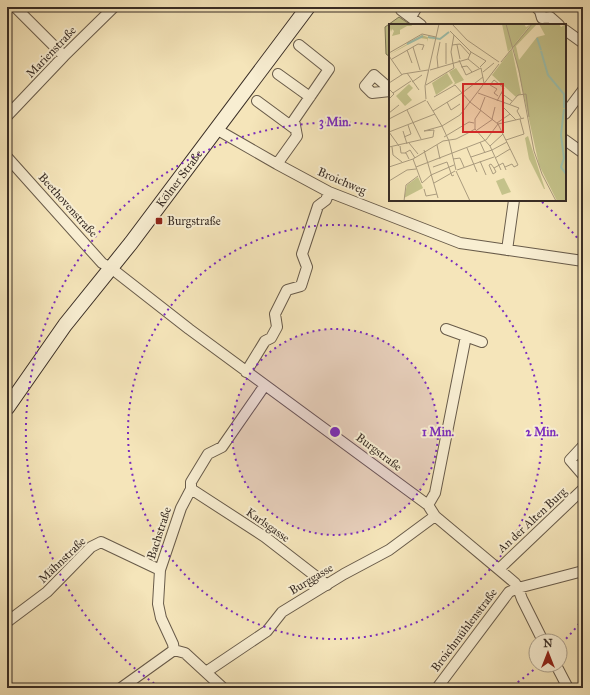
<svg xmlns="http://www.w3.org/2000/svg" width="590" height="695" viewBox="0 0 590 695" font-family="'IM FELL Great Primer',serif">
  <rect width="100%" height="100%" fill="#f5e5ba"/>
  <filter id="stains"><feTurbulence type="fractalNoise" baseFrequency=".005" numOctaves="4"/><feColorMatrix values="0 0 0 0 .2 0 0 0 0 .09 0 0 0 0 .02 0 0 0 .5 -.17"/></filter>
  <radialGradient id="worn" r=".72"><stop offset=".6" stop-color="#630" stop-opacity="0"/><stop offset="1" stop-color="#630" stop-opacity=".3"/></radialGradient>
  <path fill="#c4c28a" stroke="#7e7858" d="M399 17 411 25H390V57L386 54 385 27Z"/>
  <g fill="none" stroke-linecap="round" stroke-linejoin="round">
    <defs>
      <path id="street" d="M15 7 64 56
        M404 7 401 10 421 25
        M536 7 540 11 542 18
        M411 17 417 7
        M542 18 550 17 559 25
        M565 30 583 43
        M278 74 310 97
        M390 89 374 75 365 86 372 93 390 91
        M257 101 295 129
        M565 114 583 90
        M7 116 64 56 114 7
        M216 129 277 164 329 192 460 243 583 261
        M565 140 583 153
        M7 157 102 263 111 268 189 329 428 505 435 516 515 583 518 588 522 599 543 641
        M277 164 297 136 294 120 329 69 299 45
        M507 250 514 200
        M446 329 482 342
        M246 372 265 341 271 338 277 327 275 314 287 290 301 286 307 267 302 254 318 206 326 200 329 192
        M583 446 570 460 583 475
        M191 489 265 537 327 585
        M428 505 435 493 466 336
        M499 569 583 489
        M7 622 47 592 91 547 101 542 160 570
        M174 650 185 653 223 688
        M556 665 568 688
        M206 672 267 631 282 612 344 574 389 550 435 516
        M121 688 174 650 173 644 161 618 158 604 160 570 181 508 191 489V482L208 454 222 447 265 385
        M437 688 509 592 518 588 583 571"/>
      <g id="secondary">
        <path id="s1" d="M7 408 65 325 131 243 308 7"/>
      </g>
    </defs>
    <use href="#street" stroke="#685b4a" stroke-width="12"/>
    <use href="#secondary" stroke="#392d25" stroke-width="16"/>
    <use href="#street" stroke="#f8eed2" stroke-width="10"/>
    <use href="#secondary" stroke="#f8eed2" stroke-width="14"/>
  </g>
  <circle cx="335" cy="432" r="103" fill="#7b2cbf" fill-opacity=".12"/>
  <g fill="none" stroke="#7b2cbf" stroke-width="2" stroke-dasharray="2 4">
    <circle cx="335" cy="432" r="103"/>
    <circle cx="335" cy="432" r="207"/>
    <path d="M583 619A310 310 0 0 1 562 643M538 666A310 310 0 0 1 511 687M159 687A310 310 0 0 1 389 127M542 202A310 310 0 0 1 583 245"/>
  </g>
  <rect fill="#8f2418" stroke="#f8eed2" stroke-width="1.5" x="155" y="217" width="8" height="8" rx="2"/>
  <g text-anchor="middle" stroke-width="4" stroke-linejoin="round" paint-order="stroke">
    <g font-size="12" fill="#392d25" stroke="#f8eed2">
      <text transform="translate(51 52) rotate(-46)" y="4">Marienstraße</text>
      <text dy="4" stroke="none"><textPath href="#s1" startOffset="287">Kölner Straße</textPath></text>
      <text transform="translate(342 181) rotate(23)" y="4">Broichweg</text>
      <text transform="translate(68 205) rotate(48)" y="4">Beethovenstraße</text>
      <text transform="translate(379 452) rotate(37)" y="4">Burgstraße</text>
      <text transform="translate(532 520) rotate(-43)" y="4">An der Alten Burg</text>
      <text transform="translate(268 525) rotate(35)" y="4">Karlsgasse</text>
      <text transform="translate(159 533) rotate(-72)" y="4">Bachstraße</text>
      <text transform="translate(62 560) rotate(-44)" y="4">Mähnstraße</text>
      <text transform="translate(311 579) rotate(-31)" y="4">Burggasse</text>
      <text transform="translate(464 630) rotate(-53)" y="4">Broichmühlenstraße</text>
    </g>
    <g font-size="12" fill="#392d25" stroke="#f8eed2" text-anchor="start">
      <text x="167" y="225">Burgstraße</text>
    </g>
  </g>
  <g transform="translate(389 24)">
    <rect width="177" height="177" fill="#f5e5ba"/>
    <path d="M0 0H22L23 2H18L11 6V10L3 12 5 7 3 5 2 8ZM113 0H135L137 3 142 0 119 28ZM143 0H148L127 22 130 36 148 13 156 11 150 0H170L172 3 177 0V177H168L150 141 124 22ZM33 11 46 16 39 14 38 18V15L31 14 0 31ZM123 25 132 70 127 73 103 51ZM67 44 75 56 93 48 64 61 66 59 60 48ZM58 49 64 59 47 71 43 59ZM20 60 24 64 18 70 23 76 16 82 7 72ZM139 112 156 165H155L140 135 136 114ZM29 153 34 164 15 174 18 161ZM115 154 122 168 113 171 107 157Z" fill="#c4c28a"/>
    <path fill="none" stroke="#9dbfac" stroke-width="2" d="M39 13 51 15 60 8M148 14 152 26M18 20 34 12M152 27 159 51 175 70V84M175 85 172 111 175 134 172 143 177 150"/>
    <path fill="none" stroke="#aa9b7e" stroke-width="1" d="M63 0 78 16 110 38M117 0 130 47 145 127 153 150 167 177M61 7 82 28M57 19V40M63 21 71 20 81 31M68 21 71 35M24 23 31 46M18 26 23 39M82 28 97 37 91 43M0 29 33 10 47 13M0 32 13 51M3 35 29 20 35 21 33 26M79 35 90 44M70 36 77 51 92 44M112 38 143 0M72 43 78 42 83 48M49 44 48 33 51 18M92 44 95 59M41 46 79 35 82 28M94 48 105 39M18 49 30 66M23 58 33 51M0 59 14 50 39 46M37 61 65 44 62 28 65 11M0 65 5 70 0 75M4 69 22 57M89 69 130 84 128 87 132 94M112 69 123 77M45 73 66 61 81 78 109 100 129 141 125 143 123 140 116 143M37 75 36 62 50 0M38 77 53 102 35 107 45 106M108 77 115 64 105 56 101 61 108 65 105 69 109 72M58 78 62 86 71 80M115 78 114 83 127 96M121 80 129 71 137 70 140 93M18 86 32 115M91 86 96 73M44 87 73 69 94 53M0 89 10 81M0 95 37 76M103 95 106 83M108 99 121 90M86 105 101 122 112 146M88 106 104 95M14 107 18 120M0 108 46 90M0 108 10 122M15 113 22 110 19 101M55 113 80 98 85 99M117 116 135 110 131 95M91 118 96 129M20 119 29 130M48 121 51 135M11 122 12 129H17L20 135M101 122 114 110M0 123 44 113 45 106M3 123 4 131 13 138M78 124 88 148M35 126 49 174M103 126 118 118M16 129 21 126 26 134M82 133 103 126M106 134 121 125M24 135 33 159 42 151 65 141M64 135 71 134 75 143M91 137 97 151M0 143 24 135 54 117 67 115 79 109 86 105V95L92 86M27 143 97 116 109 100 135 94M44 143 58 138 63 152 65 151M105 144 107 148 104 150 100 141 102 140 105 144 114 139 117 146M67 146 60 117 53 102 71 91 110 40M68 146 105 133M67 147 81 177M0 157 18 146 27 145M45 159 66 147M35 165 37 172 48 170M15 177 17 161 29 152"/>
    <path fill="#d62828" fill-opacity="0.15" stroke="#d62828" stroke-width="2" d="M74 60H114V108H74Z"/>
    <rect width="177" height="177" fill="none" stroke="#392d25" stroke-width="2"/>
  </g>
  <circle cx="335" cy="432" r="6" fill="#7b2cbf" stroke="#f8eed2" stroke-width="2"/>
  <g font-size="12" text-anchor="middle" font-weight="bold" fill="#7b2cbf" stroke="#f8eed2" stroke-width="4" stroke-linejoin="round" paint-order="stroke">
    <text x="335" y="126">3 Min.</text>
    <text x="438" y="436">1 Min.</text>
    <text x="542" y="436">2 Min.</text>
  </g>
  <rect width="590" height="695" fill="none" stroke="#f5e5ba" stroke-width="24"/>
  <rect x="8" y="8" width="574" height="679" fill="none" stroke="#392d25" stroke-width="2"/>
  <rect x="12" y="12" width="566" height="671" fill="none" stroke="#392d25"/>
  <g transform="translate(548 653)"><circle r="19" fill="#f8eed2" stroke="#aca18d"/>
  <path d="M0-3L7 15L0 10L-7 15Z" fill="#8f2418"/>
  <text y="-6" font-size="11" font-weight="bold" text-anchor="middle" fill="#392d25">N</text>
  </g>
  <rect width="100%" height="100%" filter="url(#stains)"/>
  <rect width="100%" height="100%" fill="url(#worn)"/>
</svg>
